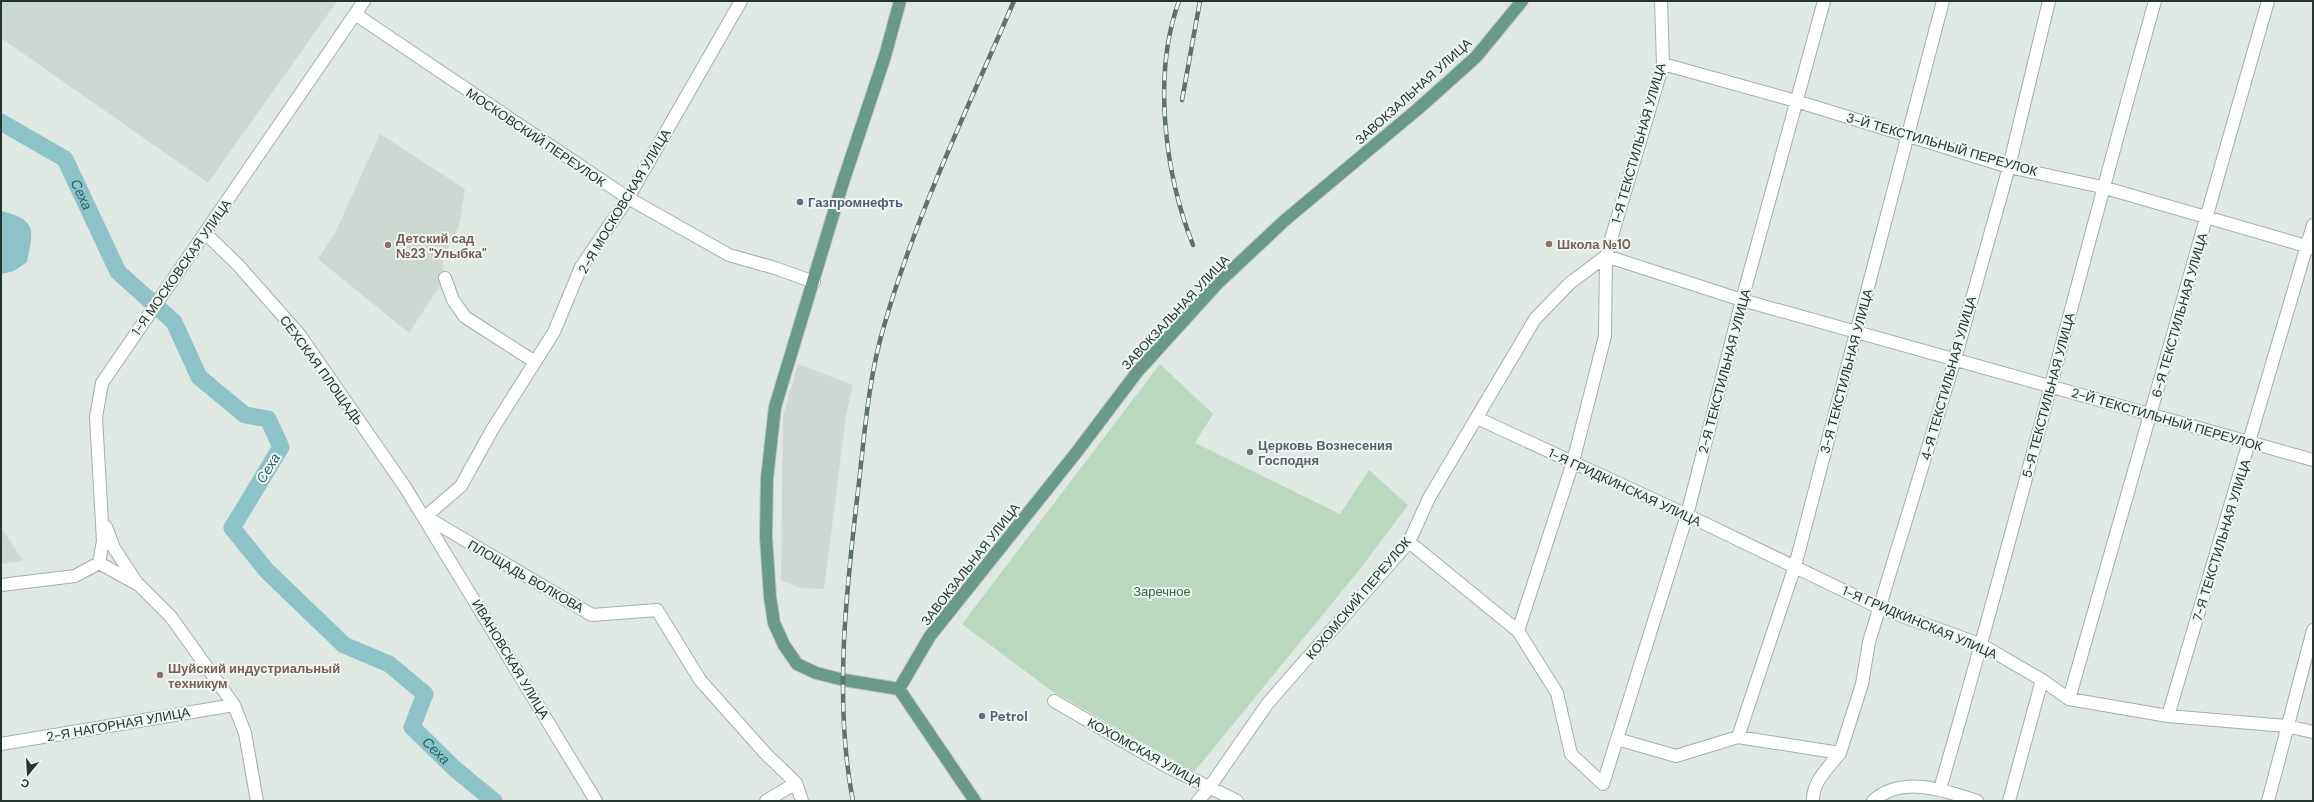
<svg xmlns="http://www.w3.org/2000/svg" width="2314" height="802" viewBox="0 0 2314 802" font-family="'DM Sans',sans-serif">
  <rect width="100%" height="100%" fill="#dfe8e3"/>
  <path fill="#cdd8d2" d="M1 1H337L208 183 1 38Z
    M380 134 465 189 459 225 442 260 445 278 409 333 318 259 336 231Z
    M798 364 853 385 846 416 824 589 801 588 781 580 783 417Z
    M1 527 23 561 1 564Z"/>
  <path fill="#bad7c0" d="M1160 364 1213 414 1195 443 1340 514 1369 470 1408 505 1360 569 1194 772 1052 691 962 624Z"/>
  <path fill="#8dc2c7" d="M2 211C38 221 33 229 27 262L14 271 1 274Z"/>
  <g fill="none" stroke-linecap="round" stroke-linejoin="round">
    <path stroke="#8dc2c7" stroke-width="17" id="s1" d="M1 122 65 159 118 272 174 322 199 377 245 415 268 419 281 447 232 528 267 571 344 645 389 664 425 694 412 727 455 769 494 801"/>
    <defs>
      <path id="minor" d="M355 14 628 198 729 255 775 268 814 282
        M1663 64 1796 101 2009 167 2102 187 2313 248
        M205 233 238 265 299 334 405 487 596 801
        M445 278 453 300 465 317 535 362
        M1477 418 1687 515 1880 608 1982 645 2042 680 2069 699 2168 716 2286 726 2313 732
        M425 517 461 486 492 430 554 332 581 267 628 198 741 1
        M426 517 592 615 657 610 700 680 765 753 796 783 802 801
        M106 527 114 548 137 583
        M1409 542 1518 631 1557 693 1571 754 1603 784 1617 739 1676 756 1738 737 1840 753C1829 767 1812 782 1813 801
        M99 563 103 541 96 417 102 383 364 1
        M99 563 139 585 171 617 234 705 245 733 257 801
        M1 585 75 576 99 563
        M1518 631 1573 462 1605 336 1606 256 1663 64 1661 1
        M2069 699 2268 1
        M1054 701 1166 766 1237 801
        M2168 716 2313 225
        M1738 737 1795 566 1943 1
        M1617 739 1687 515 1742 300 1824 1
        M1 744 234 705
        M1840 753 1862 684 1869 642 1955 359 2009 167 2049 1
        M1940 789C2016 528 2081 263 2155 1
        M766 801 796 783
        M1198 801 1209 788 1268 703 1409 542 1429 498 1535 319 1570 283 1606 256 1742 300 2313 460
        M1873 801C1902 775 1944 790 1977 801
        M2009 801 2042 680
        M2268 801 2313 630"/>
      <path id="major" d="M899 689 930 636 1076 453 1138 371 1217 284 1284 221 1419 108 1476 57 1522 1
        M899 689 844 680 816 673 797 664 784 645 774 623 770 597 766 537 767 478 775 407 843 182 885 56 900 1
        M899 689 975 801"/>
    </defs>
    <use href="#minor" stroke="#a3afa9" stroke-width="14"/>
    <use href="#major" stroke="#bdc3c1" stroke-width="14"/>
    <use href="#minor" stroke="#fff" stroke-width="12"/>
    <use href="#major" stroke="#689989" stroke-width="12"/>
    <defs>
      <path id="rail" d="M1179 1C1152 75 1165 174 1193 245
        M1182 100 1200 1
        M853 801C833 700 847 583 859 482 865 429 869 376 884 326 916 214 968 108 1014 1"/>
    </defs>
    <use href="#rail" stroke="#5c726b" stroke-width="4.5"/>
    <use href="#rail" stroke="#eff5f2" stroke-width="3" stroke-dasharray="9" stroke-linecap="butt"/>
  </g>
  <g fill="#5c6f8a" stroke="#eff5f2" stroke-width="1.5">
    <circle cx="800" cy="202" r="4"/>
    <circle cx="982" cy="716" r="4"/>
  </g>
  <g fill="#8d6e63" stroke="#eff5f2" stroke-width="1.5">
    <circle cx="1549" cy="244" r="4"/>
    <circle cx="388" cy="245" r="4"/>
    <circle cx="160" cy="675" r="4"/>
  </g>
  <circle fill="#6b7280" stroke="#eff5f2" stroke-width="1.5" cx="1250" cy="452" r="4"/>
  <g text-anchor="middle" stroke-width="4" stroke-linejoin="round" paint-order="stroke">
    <g font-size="13" fill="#22362f" stroke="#eff5f2">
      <text transform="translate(1413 91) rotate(-42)" y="5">ЗАВОКЗАЛЬНАЯ УЛИЦА</text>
      <text transform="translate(536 137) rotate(34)" y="5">МОСКОВСКИЙ ПЕРЕУЛОК</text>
      <text transform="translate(1638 143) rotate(-74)" y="5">1-Я ТЕКСТИЛЬНАЯ УЛИЦА</text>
      <text transform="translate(1942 144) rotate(16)" y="5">3-Й ТЕКСТИЛЬНЫЙ ПЕРЕУЛОК</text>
      <text transform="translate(624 201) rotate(-59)" y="5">2-Я МОСКОВСКАЯ УЛИЦА</text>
      <text transform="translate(181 267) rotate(-55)" y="5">1-Я МОСКОВСКАЯ УЛИЦА</text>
      <text transform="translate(1175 312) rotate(-47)" y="5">ЗАВОКЗАЛЬНАЯ УЛИЦА</text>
      <text transform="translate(2179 315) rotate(-74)" y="5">6-Я ТЕКСТИЛЬНАЯ УЛИЦА</text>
      <text transform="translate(322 370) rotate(54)" y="5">СЕХСКАЯ ПЛОЩАДЬ</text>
      <text transform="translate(1724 371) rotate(-75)" y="5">2-Я ТЕКСТИЛЬНАЯ УЛИЦА</text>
      <text transform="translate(1846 371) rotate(-75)" y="5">3-Я ТЕКСТИЛЬНАЯ УЛИЦА</text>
      <text transform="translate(1948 378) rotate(-74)" y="5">4-Я ТЕКСТИЛЬНАЯ УЛИЦА</text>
      <text transform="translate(2048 395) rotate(-75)" y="5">5-Я ТЕКСТИЛЬНАЯ УЛИЦА</text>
      <text transform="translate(2167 419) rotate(16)" y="5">2-Й ТЕКСТИЛЬНЫЙ ПЕРЕУЛОК</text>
      <text transform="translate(1625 487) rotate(25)" y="5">1-Я ГРИДКИНСКАЯ УЛИЦА</text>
      <text transform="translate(2221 540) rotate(-73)" y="5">7-Я ТЕКСТИЛЬНАЯ УЛИЦА</text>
      <text transform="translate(970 564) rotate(-52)" y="5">ЗАВОКЗАЛЬНАЯ УЛИЦА</text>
      <text transform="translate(526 576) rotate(30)" y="5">ПЛОЩАДЬ ВОЛКОВА</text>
      <text transform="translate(1358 598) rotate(-50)" y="5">КОХОМСКИЙ ПЕРЕУЛОК</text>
      <text transform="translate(1920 622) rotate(23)" y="5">1-Я ГРИДКИНСКАЯ УЛИЦА</text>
      <text transform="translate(511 659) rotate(59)" y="5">ИВАНОВСКАЯ УЛИЦА</text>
      <text transform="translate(118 724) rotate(-10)" y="5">2-Я НАГОРНАЯ УЛИЦА</text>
      <text transform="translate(1145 752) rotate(29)" y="5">КОХОМСКАЯ УЛИЦА</text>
    </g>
    <g font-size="13" font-weight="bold" fill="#4e5e75" stroke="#eff5f2" text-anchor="start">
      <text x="808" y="207">Газпромнефть</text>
      <text x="990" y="721">Petrol</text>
    </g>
    <g font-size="13" font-weight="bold" fill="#785e54" stroke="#eff5f2" text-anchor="start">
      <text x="396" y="243">Детский сад<tspan x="396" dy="15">№23 "Улыбка"</tspan></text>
      <text x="1557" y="249">Школа №10</text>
      <text x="168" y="673">Шуйский индустриальный<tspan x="168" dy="15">техникум</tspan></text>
    </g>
    <g font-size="13" font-weight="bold" fill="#5b616d" stroke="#eff5f2" text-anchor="start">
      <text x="1258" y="450">Церковь Вознесения<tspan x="1258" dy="15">Господня</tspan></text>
    </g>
    <g font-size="13" fill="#316843" stroke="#eff5f2">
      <text x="1162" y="596">Заречное</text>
    </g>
    <g font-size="14" font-style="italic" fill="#24636a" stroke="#eff5f2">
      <text dy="5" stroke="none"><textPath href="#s1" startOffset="113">Сеха</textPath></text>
      <text transform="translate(268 468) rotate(-58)" y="5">Сеха</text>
      <text dy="5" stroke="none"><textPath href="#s1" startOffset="870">Сеха</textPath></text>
    </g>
  </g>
  <rect width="2314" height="802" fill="none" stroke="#22362f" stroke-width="4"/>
  <g transform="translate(28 774) rotate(198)" stroke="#eff5f2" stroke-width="3" paint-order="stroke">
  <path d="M0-3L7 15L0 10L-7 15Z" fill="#22362f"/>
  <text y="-6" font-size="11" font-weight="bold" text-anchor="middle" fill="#22362f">С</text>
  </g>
</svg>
